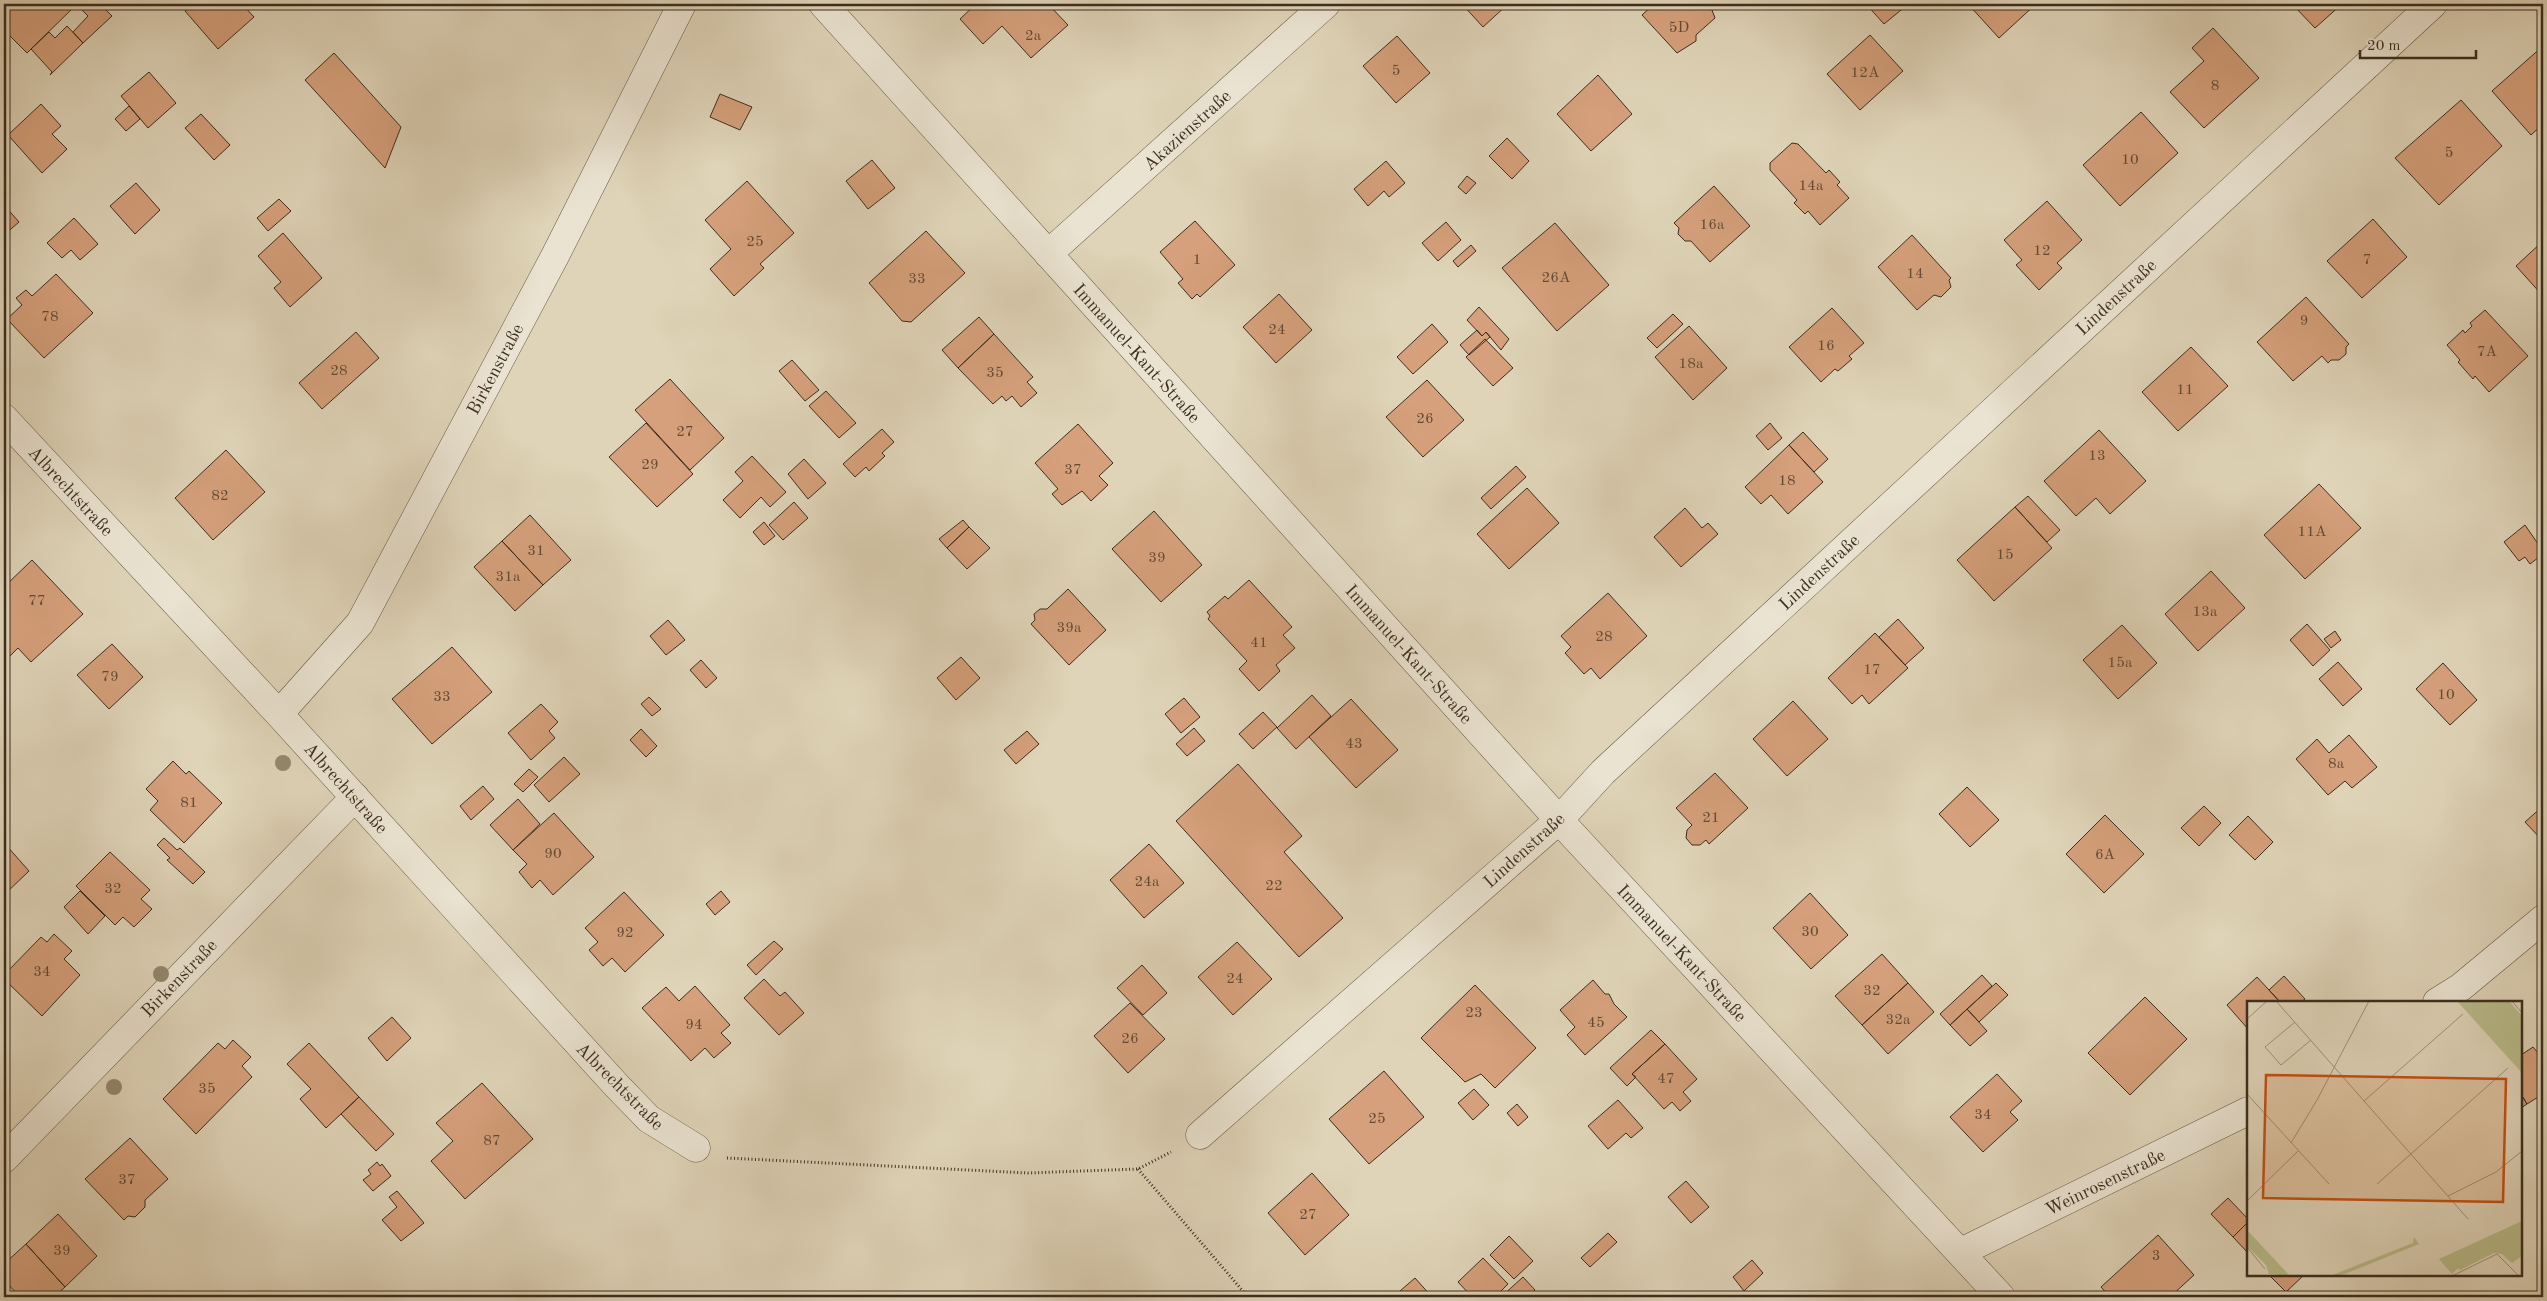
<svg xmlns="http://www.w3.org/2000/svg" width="2547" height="1301" viewBox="0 0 2547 1301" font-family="'Old Standard TT',serif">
  <rect width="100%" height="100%" fill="#dfd4b8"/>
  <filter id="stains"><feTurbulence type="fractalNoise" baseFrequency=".004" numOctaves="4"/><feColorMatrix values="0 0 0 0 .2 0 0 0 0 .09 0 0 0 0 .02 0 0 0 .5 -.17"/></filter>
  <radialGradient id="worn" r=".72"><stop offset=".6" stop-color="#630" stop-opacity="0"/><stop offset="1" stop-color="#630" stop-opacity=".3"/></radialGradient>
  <path fill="#d5a07b" stroke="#3c2e1e" d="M4 4H77L27 53 4 30Z
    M87 4H100L112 16 83 43 73 32 88 16 81 9Z
    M193 4H242L254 17 218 49 185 11Z
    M976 4H1048L1068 25 1031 58 1002 26 983 44 960 19Z
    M1462 4H1508L1483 27Z
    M1654 4H1707L1712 10 1715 18 1696 35V41L1677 53 1642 15Z
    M1866 4H1904L1906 6 1884 24Z
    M1968 4H2036L1999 38Z
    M2292 4H2342L2315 28Z
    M67 26 83 43 50 75 52 72 31 49 49 32 55 38Z
    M2213 28 2259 78 2204 128 2170 92 2204 61 2192 48Z
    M1870 35 1903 71 1860 110 1827 74Z
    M1397 36 1430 73 1396 103 1363 66Z
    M2543 46V124L2531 135 2492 91Z
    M334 53 401 127 385 168 305 80Z
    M149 72 176 103 148 128 121 96Z
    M1598 75 1632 114 1591 151 1557 114Z
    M720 94 752 107 740 130 710 117Z
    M2461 100 2502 146 2439 205 2395 158Z
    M41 104 61 126 52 134 67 149 42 173 8 135Z
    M129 106 140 119 126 131 115 119Z
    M2141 112 2178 153 2120 206 2083 165Z
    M201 114 230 145 214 160 185 128Z
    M1507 138 1529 161 1512 179 1489 156Z
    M1792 143 1798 144 1826 173 1829 170 1840 182 1837 185 1849 198 1820 225 1808 211 1805 214 1794 203 1797 200 1770 170V163Z
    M872 160 895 188 868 209 846 181Z
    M1386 161 1405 183 1389 197 1384 191 1368 206 1354 189Z
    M1467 176 1476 183 1466 194 1458 187Z
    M747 181 794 233 760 264 764 268 734 296 710 269 731 249 705 220Z
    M136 183 160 210 135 234 110 206Z
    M1714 186 1750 226 1710 262 1691 241H1685L1678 234 1679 228 1674 223Z
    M279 199 291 211 268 231 257 218Z
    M2047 201 2082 240 2057 263 2062 268 2039 290 2016 265 2022 260 2004 240Z
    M4 205 19 222 4 235Z
    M74 218 98 244 80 260 71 250 62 258 47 243Z
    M2373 219 2407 257 2362 298 2327 261Z
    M1195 221 1235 265 1200 297 1197 294 1192 299 1178 283 1183 279 1160 252Z
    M1446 222 1461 240 1438 261 1422 243Z
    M1555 223 1609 285 1557 331 1502 268Z
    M926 231 965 273 911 322 902 321 869 283Z
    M283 233 322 278 290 307 274 288 281 282 258 256Z
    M1912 235 1951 278 1949 280 1951 287 1941 297 1934 295 1917 310 1878 267Z
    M2543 241V296L2516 266Z
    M1471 245 1476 251 1458 267 1453 261Z
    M56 274 93 313 44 358 7 319 22 305 16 298 26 290 32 296Z
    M1279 294 1312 330 1276 363 1243 327Z
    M2306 297 2349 344 2346 347V354L2339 360H2331L2328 363 2322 356 2293 381 2257 342Z
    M1479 307 1509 339 1501 350 1486 332 1482 336 1467 320Z
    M1832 308 1864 343 1849 356 1852 359 1838 371 1835 369 1821 382 1789 347Z
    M2485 310 2528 356 2489 392 2475 376 2473 379 2458 362 2460 360 2447 345 2463 330 2465 333 2472 326 2470 323Z
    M1673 314 1683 324 1657 348 1647 338Z
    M979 317 994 334 958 368 942 350Z
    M1432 324 1448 342 1413 374 1397 357Z
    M1689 326 1727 368 1693 400 1655 357Z
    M1477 330 1482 336 1486 332 1490 337 1469 355 1460 345Z
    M356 332 379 358 322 409 299 383Z
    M994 334 1033 377 1027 382 1037 393 1021 407 1012 396 1006 401 1002 396 993 404 958 368Z
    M1485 339 1513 368 1493 386 1466 357Z
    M2191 347 2228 386 2178 431 2142 392Z
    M792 360 819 390 805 401 779 371Z
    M670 379 724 438 690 470 635 410Z
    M1427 380 1464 420 1423 457 1386 417Z
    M826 391 856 423 839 438 809 406Z
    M646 423 693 474 657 507 609 457Z
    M1770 423 1782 438 1768 450 1756 436Z
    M1078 424 1113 463 1099 476 1108 485 1091 501 1082 491 1062 505 1052 494 1058 489 1035 463Z
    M882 429 894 442 882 453 885 456 869 471 866 467 855 477 843 464Z
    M2099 430 2146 481 2110 514 2096 498 2076 516 2044 481Z
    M1803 432 1828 459 1814 472 1789 445Z
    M1789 445 1823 482 1788 514 1771 495 1761 504 1745 487Z
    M226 450 265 492 213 540 175 498Z
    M752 456 786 492 770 507 761 497 740 518 723 500 743 481 735 472Z
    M804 459 826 483 808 499 788 474Z
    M1516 466 1526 477 1491 509 1481 498Z
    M2319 484 2361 528 2305 579 2264 535Z
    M1527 488 1559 523 1509 569 1477 534Z
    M2028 496 2060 530 2047 542 2015 507Z
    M794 502 808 518 783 540 769 525Z
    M2015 507 2052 548 1994 601 1957 560Z
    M1685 508 1702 528 1708 523 1718 534 1681 567 1654 537Z
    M1154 511 1202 565 1161 602 1112 549Z
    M530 515 571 560 543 585 502 541Z
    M963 520 969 527 947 548 939 539Z
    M764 522 775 536 764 545 753 532Z
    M2525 525 2543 551V554L2530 564 2525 557 2519 561 2504 542Z
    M969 527 990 548 967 569 947 548Z
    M502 541 543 585 515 611 474 567Z
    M32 560 83 614 31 662 18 648 4 662V587Z
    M2211 571 2245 608 2198 651 2165 614Z
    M1249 580 1292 627 1283 635 1295 648 1276 665 1280 671 1259 691 1239 669 1247 661 1208 619 1210 616 1207 612 1225 596 1228 599Z
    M1068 589 1106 630 1069 665 1031 624 1035 620 1034 614 1040 609H1047Z
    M1608 593 1647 636 1600 679 1591 668 1584 674 1565 653 1571 647 1561 636Z
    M1898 619 1924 648 1905 665 1879 637Z
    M668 620 685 640 666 655 650 636Z
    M2307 624 2330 650 2313 666 2290 640Z
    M2122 625 2157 663 2118 699 2083 660Z
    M2335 631 2341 640 2331 648 2324 639Z
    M1875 633 1908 668 1869 704 1862 695 1852 704 1828 678Z
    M112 644 143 677 109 709 77 675Z
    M452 647 492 692 432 744 392 699Z
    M961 657 980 678 956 700 937 678Z
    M701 660 717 678 706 688 690 670Z
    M2338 662 2362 689 2343 706 2319 679Z
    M2443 663 2477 700 2450 725 2416 689Z
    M1312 695 1331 716 1296 749 1277 728Z
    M649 697 661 709 652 716 641 704Z
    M1184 698 1200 717 1181 733 1165 714Z
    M1351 699 1398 750 1356 788 1309 737Z
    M1793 701 1828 739 1787 776 1753 739Z
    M541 704 558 722 549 731 555 738 531 760 508 733Z
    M1263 712 1277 727 1253 749 1239 734Z
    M1194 728 1205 741 1187 756 1176 744Z
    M641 729 657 746 646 757 630 740Z
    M1027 731 1039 744 1016 764 1004 750Z
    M2349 735 2377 767 2352 788 2345 781 2328 795 2296 759 2317 739 2329 753Z
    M564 757 580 774 549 802 534 785Z
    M173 761 186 774 189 771 222 803 184 843 150 810 158 801 146 789Z
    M1238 764 1302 836 1284 852 1343 918 1299 957 1176 821Z
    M529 769 538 777 523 792 514 784Z
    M1715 773 1748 808 1709 844 1706 840 1700 845H1692L1686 838 1687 830 1692 825 1676 808Z
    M483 786 494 799 471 820 460 806Z
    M1967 787 1999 820 1970 847 1939 814Z
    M518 799 540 824 513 850 490 825Z
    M2204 806 2221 823 2199 846 2181 828Z
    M2543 806V837L2541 839 2525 822Z
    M554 813 594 857 553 895 540 880 532 888 519 872 527 864 513 850Z
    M2105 815 2144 854 2104 893 2066 854Z
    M2248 816 2273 842 2255 860 2229 835Z
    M164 838 177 850 180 848 205 872 193 884 167 860 170 858 157 845Z
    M1149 844 1184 883 1144 918 1110 880Z
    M6 845 29 871 4 895V847Z
    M110 852 150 890 141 899 152 909 134 927 123 917 115 925 76 886Z
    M80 891 105 916 88 934 64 907Z
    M721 891 730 902 715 915 706 904Z
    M624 892 664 935 625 972 612 958 603 966 589 950 598 942 585 928Z
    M1810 893 1848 935 1811 969 1773 928Z
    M54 934 72 951 64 959 80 975 42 1016 4 979V975L41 937 47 942Z
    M774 941 783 949 756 975 747 965Z
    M1237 942 1272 979 1233 1015 1198 977Z
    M1882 954 1908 983 1862 1025 1835 996Z
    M1142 965 1167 993 1143 1015 1117 988Z
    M1982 975 1992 986 1950 1025 1940 1014Z
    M2284 976 2305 999 2301 1002H2280L2269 990Z
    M2257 977 2280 1002H2248V1029L2227 1005Z
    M764 979 780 996 785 992 804 1013 779 1035 744 998Z
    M1593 980 1605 994H1609L1614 1004 1627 1017 1585 1055 1567 1035 1575 1027 1560 1010Z
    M1908 983 1934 1012 1888 1054 1862 1025Z
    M1996 983 2008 995 1979 1022 1967 1009Z
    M1475 985 1536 1048 1495 1088 1481 1074 1465 1082 1421 1038Z
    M695 986 730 1025 721 1033 731 1043 714 1058 705 1048 691 1061 642 1008 666 987 679 1001Z
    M2145 997 2187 1039 2130 1095 2088 1053Z
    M1130 1003 1165 1039 1128 1073 1094 1036Z
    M1967 1009 1987 1031 1970 1046 1950 1025Z
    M392 1017 411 1038 387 1061 368 1038Z
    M1651 1030 1665 1044 1632 1074 1636 1077 1627 1086 1610 1068Z
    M233 1040 251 1057 242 1066 252 1077 196 1134 163 1099 218 1043 225 1049Z
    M309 1043 359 1097 326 1128 300 1099 311 1089 287 1064Z
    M1665 1044 1697 1079 1683 1092 1691 1101 1680 1111 1672 1102 1664 1109 1632 1074Z
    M2533 1047 2543 1059V1094L2527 1104 2521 1094V1055Z
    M1384 1071 1424 1117 1369 1164 1329 1119Z
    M1997 1074 2022 1101 2010 1112 2018 1120 1983 1152 1950 1117Z
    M482 1083 533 1139 465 1199 431 1161 453 1141 436 1123Z
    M1474 1089 1489 1105 1473 1120 1458 1103Z
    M2521 1094 2527 1104 2521 1108Z
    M359 1097 394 1134 376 1151 341 1114Z
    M1618 1100 1643 1128 1631 1138 1626 1133 1608 1149 1588 1126Z
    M1517 1104 1528 1117 1518 1126 1507 1113Z
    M130 1138 168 1179 145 1200V1207L135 1217 128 1216 124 1220 85 1179Z
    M377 1162 380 1166 382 1164 391 1176 373 1191 363 1180 371 1174 368 1170Z
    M1312 1173 1349 1215 1305 1255 1268 1213Z
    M1686 1181 1709 1207 1691 1223 1668 1197Z
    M397 1191 424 1223 401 1241 382 1220 397 1207 389 1197Z
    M2228 1198 2248 1219V1222L2233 1237 2211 1214Z
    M58 1214 97 1256 65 1287 26 1244Z
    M2248 1222V1253L2233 1237Z
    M1608 1233 1617 1242 1590 1267 1581 1258Z
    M2158 1235 2194 1275 2170 1297H2110L2101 1287Z
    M1509 1236 1533 1261 1514 1279 1490 1255Z
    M26 1244 65 1287 54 1297H20L4 1280V1264Z
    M1483 1258 1508 1284 1495 1297H1472L1458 1282Z
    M1752 1260 1763 1273 1744 1291 1733 1277Z
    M2269 1275H2304L2286 1292Z
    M1523 1277 1535 1290 1528 1297H1501Z
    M1415 1278 1432 1297H1393Z"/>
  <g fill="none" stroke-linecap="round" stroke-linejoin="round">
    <defs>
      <path id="minor" d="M823 4 1559 820 2001 1297
        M1048 254 1326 4
        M4 418 279 714 616 1085 649 1119 696 1148
        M279 714 360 623 555 256 682 4
        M2437 1002 2461 987 2543 919
        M1200 1135 1559 820 1603 772 2433 4
        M4 1159 355 797
        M1961 1252 2248 1111"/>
    </defs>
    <use href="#minor" stroke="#655844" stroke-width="29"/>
    <path stroke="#3c2e1e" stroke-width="3" stroke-dasharray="1 2.5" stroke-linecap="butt" d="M727 1158 1028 1173 1138 1169 1171 1152
      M1138 1169 1248 1297"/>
    <use href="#minor" stroke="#eae3d1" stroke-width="28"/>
  </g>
  <g fill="#93886f">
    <circle cx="283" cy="763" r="8"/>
    <circle cx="161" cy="974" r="8"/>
    <circle cx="114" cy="1087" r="8"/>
  </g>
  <g text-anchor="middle" stroke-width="4" stroke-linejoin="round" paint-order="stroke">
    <g font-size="15" fill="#624a35">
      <text x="1679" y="32">5D</text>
      <text x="1033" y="40">2a</text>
      <text x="1396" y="75">5</text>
      <text x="1865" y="77">12A</text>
      <text x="2215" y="90">8</text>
      <text x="2449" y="157">5</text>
      <text x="2130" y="164">10</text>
      <text x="1811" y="190">14a</text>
      <text x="1712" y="229">16a</text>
      <text x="755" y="246">25</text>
      <text x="2042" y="255">12</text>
      <text x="1197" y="264">1</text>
      <text x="2367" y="264">7</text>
      <text x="1915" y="278">14</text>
      <text x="1556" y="282">26A</text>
      <text x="917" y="283">33</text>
      <text x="50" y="321">78</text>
      <text x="2304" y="325">9</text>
      <text x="1277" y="334">24</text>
      <text x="1826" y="350">16</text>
      <text x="2487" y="356">7A</text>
      <text x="1691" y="368">18a</text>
      <text x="339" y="375">28</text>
      <text x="995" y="377">35</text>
      <text x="2185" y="394">11</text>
      <text x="1425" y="423">26</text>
      <text x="685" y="436">27</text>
      <text x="2097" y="460">13</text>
      <text x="650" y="469">29</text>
      <text x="1073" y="474">37</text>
      <text x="1787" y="485">18</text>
      <text x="220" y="500">82</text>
      <text x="2312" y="536">11A</text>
      <text x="536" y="555">31</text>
      <text x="2005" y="559">15</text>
      <text x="1157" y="562">39</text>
      <text x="508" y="581">31a</text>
      <text x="37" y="605">77</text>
      <text x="2205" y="616">13a</text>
      <text x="1069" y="632">39a</text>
      <text x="1604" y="641">28</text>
      <text x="1259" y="647">41</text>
      <text x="2120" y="667">15a</text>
      <text x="1872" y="674">17</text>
      <text x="110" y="681">79</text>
      <text x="2446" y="699">10</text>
      <text x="442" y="701">33</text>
      <text x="1354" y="748">43</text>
      <text x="2336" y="768">8a</text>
      <text x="189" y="807">81</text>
      <text x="1711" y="822">21</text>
      <text x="553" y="858">90</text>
      <text x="2105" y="859">6A</text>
      <text x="1147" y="886">24a</text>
      <text x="1274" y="890">22</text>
      <text x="113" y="893">32</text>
      <text x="1810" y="936">30</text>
      <text x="625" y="937">92</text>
      <text x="42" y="976">34</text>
      <text x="1235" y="983">24</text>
      <text x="1872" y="995">32</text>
      <text x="1474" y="1017">23</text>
      <text x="1898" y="1024">32a</text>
      <text x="1596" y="1027">45</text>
      <text x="694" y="1029">94</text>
      <text x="1130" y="1043">26</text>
      <text x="1666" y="1083">47</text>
      <text x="207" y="1093">35</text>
      <text x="1983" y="1119">34</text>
      <text x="1377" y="1123">25</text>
      <text x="492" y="1145">87</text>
      <text x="127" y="1184">37</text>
      <text x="1308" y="1219">27</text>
      <text x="62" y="1255">39</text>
      <text x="2156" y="1260">3</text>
    </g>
    <g font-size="18" fill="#3c2e1e" stroke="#eae3d1">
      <text transform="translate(1187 130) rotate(-42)" y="6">Akazienstraße</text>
      <text transform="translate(2116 297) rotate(-43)" y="6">Lindenstraße</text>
      <text transform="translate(1137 353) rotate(48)" y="6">Immanuel-Kant-Straße</text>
      <text transform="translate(495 369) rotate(-62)" y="6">Birkenstraße</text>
      <text transform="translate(71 491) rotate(47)" y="6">Albrechtstraße</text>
      <text transform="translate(1819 572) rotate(-43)" y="6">Lindenstraße</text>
      <text transform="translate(1409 654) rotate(48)" y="6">Immanuel-Kant-Straße</text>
      <text transform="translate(346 788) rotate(48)" y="6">Albrechtstraße</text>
      <text transform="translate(1524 850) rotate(-42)" y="6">Lindenstraße</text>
      <text transform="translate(1682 953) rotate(47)" y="6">Immanuel-Kant-Straße</text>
      <text transform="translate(179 978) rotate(-46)" y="6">Birkenstraße</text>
      <text transform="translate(620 1086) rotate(45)" y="6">Albrechtstraße</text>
      <text transform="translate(2105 1182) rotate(-26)" y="6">Weinrosenstraße</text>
    </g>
  </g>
  <g transform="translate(2247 1001)">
    <rect width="275" height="275" fill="#dfd4b8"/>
    <path d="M210 0H262L275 15V72ZM275 220V255L265 262 255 253 247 252 213 269 211 267 205 273 192 258ZM0 229 43 275 22 273 19 264 0 245ZM167 236 172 243 93 275H83L166 242Z" fill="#b9bb8a"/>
    <path fill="none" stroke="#9e927a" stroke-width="1" d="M29 0 221 218M265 0 275 12M0 18 20 0M48 21 18 46 34 64 64 39M0 93 82 183M117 100 216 13M44 142 70 99 122 0M130 183 261 67M201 195 249 171 275 150M0 200 51 150M0 246 18 268M205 275 250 253 272 275"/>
    <path fill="#c65010" fill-opacity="0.15" stroke="#c65010" stroke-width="2.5" d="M19 74 259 78 256 201 16 197Z"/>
    <rect width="275" height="275" fill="none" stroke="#3c2e1e" stroke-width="2.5"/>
  </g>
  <rect width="2547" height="1301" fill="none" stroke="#dfd4b8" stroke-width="20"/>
  <rect x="5" y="5" width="2537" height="1291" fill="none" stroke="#3c2e1e" stroke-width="2.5"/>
  <rect x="10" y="10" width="2527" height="1281" fill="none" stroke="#3c2e1e"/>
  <path d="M2360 50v8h116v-8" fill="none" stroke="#3c2e1e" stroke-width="2.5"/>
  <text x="2367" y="50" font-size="15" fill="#3c2e1e" stroke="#eae3d1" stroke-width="4" paint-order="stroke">20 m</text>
  <rect width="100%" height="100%" filter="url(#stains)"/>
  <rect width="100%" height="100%" fill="url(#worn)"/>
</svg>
